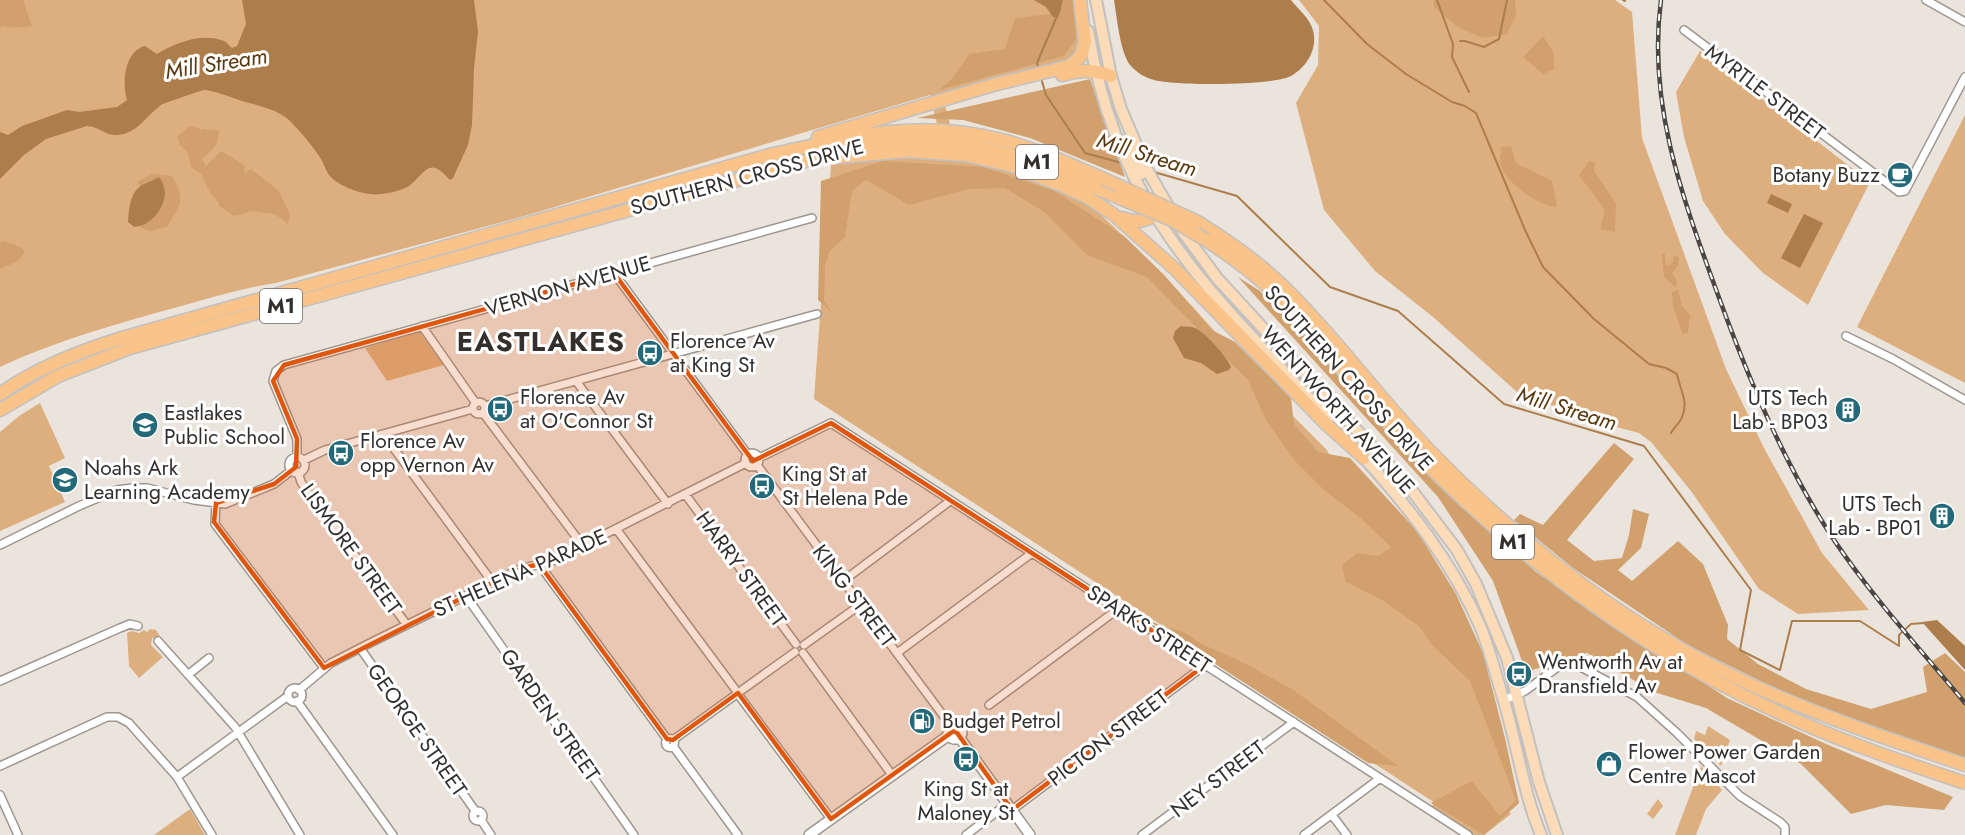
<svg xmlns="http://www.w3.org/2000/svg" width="1965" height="835" viewBox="0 0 1965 835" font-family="Jost,sans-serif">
  <rect width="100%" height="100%" fill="#ebe4dd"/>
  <path fill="#ddaf7f" d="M0 0H1075L1080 46 1075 59 942 93 959 159 1015 173 1061 191 1095 209 1163 274 1277 400 1326 449 1348 487 1471 650 1519 803 1509 812 1511 814 1484 835H1472L1430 807 1435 803 814 399 831 165 890 157 945 158 930 95 521 217 276 283C242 288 210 298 178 307 119 323 55 341 0 367Z
    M1299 0H1615L1632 12 1642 138 1726 369 1764 448 1822 553 1869 610 1798 614 1759 589 1691 491 1651 442 1639 433 1590 420 1517 392 1433 317 1375 271 1324 210 1296 103 1318 65 1319 26Z
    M1700 51 1870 182 1808 305 1763 273 1725 234 1703 201 1684 137 1676 92Z
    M1965 115V383L1857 327Z
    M419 331 444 365 387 381 365 348Z
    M40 403 65 458 49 466 65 502 0 531V432L19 416Z
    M150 629 156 630 160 636 152 638 151 645 163 657 139 678 129 666 127 633 132 631 139 633 144 630 147 632Z
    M1708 726 1730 740 1721 766 1694 739 1696 731 1705 735Z
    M1701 766 1722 790 1706 809 1696 835H1675Z
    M1658 799 1663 806 1653 819 1647 814Z
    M190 809 205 835H154Z"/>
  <path fill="#d1a06d" d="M0 0H23L32 26 13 28 2 26 0 28Z
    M1057 0H1073L1076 39 1064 56 939 90 952 79 969 54 1005 49 1015 18 1050 14Z
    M1434 0H1515L1516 15 1507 34 1482 38 1458 27 1434 7Z
    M1543 36 1554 53V69L1543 74 1523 57Z
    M1090 79 1125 177 1030 138 963 120 917 118Z
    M189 126 199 128 200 131 202 129 217 130 219 132C219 146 212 150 202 159L206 166 221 151 244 165 245 173 251 169 279 191 290 215 288 224 275 214 253 211 234 216 219 206V203L209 191 201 174 191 167 188 153 180 145 177 137Z
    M1511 146 1516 163 1552 181 1557 207C1540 207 1506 183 1501 166 1499 161 1501 152 1501 147Z
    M883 161 983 167 1054 191 1124 236 1163 274 1212 330 1235 342 1291 398 1294 424 1318 452 1350 458 1417 531 1456 594 1483 653 1505 738 1519 803 1484 835 1431 803 1472 781 1500 816 1516 800 1470 681 1431 644 1419 626 1382 600 1346 582 1342 565 1357 553 1378 556 1391 547 1358 516 1325 491 1294 460 1266 420 1248 380 1147 277 1087 255 1043 211 1005 188 968 189 909 205 866 180 852 191 845 237 829 252 825 266 824 300 832 313 818 300 821 181Z
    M1589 161 1595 162 1594 171 1616 203 1615 232 1600 229 1605 210 1579 175Z
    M152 174 172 176C186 200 181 204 167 227L149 231 140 227 161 210 165 199 156 179 153 182H146L140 186 137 182Z
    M4 241 21 247 25 253 16 262 0 269V242Z
    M1662 254H1665V262L1669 266 1673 262 1674 255 1679 258 1678 266 1672 273 1677 281 1676 288 1664 277Z
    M1238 277 1260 291 1304 336 1437 483 1536 572 1727 698 1826 744 1953 797 1944 810 1886 805 1851 814 1801 764 1706 708 1654 692 1587 653 1526 672 1493 581 1438 497Z
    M1678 290 1682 306 1690 315 1688 333 1683 334 1673 307 1672 292Z
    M1614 443 1634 459 1567 540 1594 561 1622 558 1629 535 1633 509 1649 514 1641 548 1618 570 1632 581 1678 541 1703 564 1728 625 1727 639 1758 664 1806 689 1871 709 1927 692 1923 667 1945 653 1965 672V758L1902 737 1787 694 1689 646 1573 568 1514 520 1520 514 1543 525Z
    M1146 619 1164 627 1182 631 1202 644 1242 662 1292 689 1398 766 1368 763Z"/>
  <path fill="#ad7e4b" d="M242 0H474L478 31 474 69 472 125 468 145 453 178 450 180C429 156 427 171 409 186 402 191 378 196 370 194 358 193 337 185 329 175 326 171 324 164 321 159 312 145 301 132 289 120 277 109 255 105 239 100 231 97 212 90 204 90 200 91 164 103 161 105 146 116 137 134 117 135 106 136 98 126 87 126L46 139 24 155 0 179V132L8 135 22 126 67 110 79 112 117 107 127 100C122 84 124 51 145 46L157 54C174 43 201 33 221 40 227 41 228 45 232 48L237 46 246 24Z
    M1034 0H1063L1058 17H1053L1046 7Z
    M1114 0H1291C1297 8 1307 16 1311 25 1320 44 1309 66 1291 76 1272 86 1177 86 1154 80 1146 78 1137 73 1131 66 1120 54 1117 17 1114 0Z
    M159 177C175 197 155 226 134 227L128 222C129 208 130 189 146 183 151 181 154 180 159 177Z
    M1771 194 1792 204 1788 213 1767 203Z
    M1804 214 1823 223 1800 268 1781 258Z
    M1181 326C1185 327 1191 326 1195 328 1204 331 1228 358 1231 367L1229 370 1217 374 1201 363 1184 358 1173 338 1175 331Z
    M1937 620 1965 646V670L1922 622Z"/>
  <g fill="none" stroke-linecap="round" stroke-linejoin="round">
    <path stroke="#ad7e4b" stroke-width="2" d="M1324 0 1367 44 1406 74 1452 102 1465 106 1476 113 1525 230 1543 267 1594 319 1649 364 1666 368 1677 374C1680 390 1689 402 1682 417 1680 423 1674 427 1671 433
      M1437 0 1453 44 1452 57 1469 92
      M1623 0 1625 1
      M1460 41H1465L1484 47 1499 39 1507 0
      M1039 69 1037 63 1060 9
      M1041 78 1046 95 1085 153 1122 163
      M1154 172 1237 196 1330 287 1398 311 1504 404 1644 446 1751 590 1740 650 1780 670 1792 621H1860L1899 646V635L1911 624 1923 623"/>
    <defs>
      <path id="street" d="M1926 0 1965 22
        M1684 30 1899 192 1905 191 1965 77
        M614 273 748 455
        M422 326 475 402
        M1846 336 1893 359 1965 400
        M576 381 668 504
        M473 408a6 6 0 1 1 12 0a6 6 0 1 1-12 0Z
        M485 406 817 314
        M483 413 583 546
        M384 435 493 583
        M745 460a7 7 0 1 1 14 0a7 7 0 1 1-14 0Z
        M297 457V439L273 381 276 371 284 365 812 218
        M289 465a8 8 0 1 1 16 0a8 8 0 1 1-16 0Z
        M759 458 831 423 1468 835
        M304 460 325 450 473 409
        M757 465 951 726
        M298 472 301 482 310 495 407 625
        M685 494 796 644
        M216 503 215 524 324 668
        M617 530 735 689
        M0 545 79 506 117 490 132 488H147L194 500 225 504 274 484 292 470
        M539 564 667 739
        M843 581 950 501
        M466 596 634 835
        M158 641 235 727 300 835
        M804 645 860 605
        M360 648 476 812
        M803 653 892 775
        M897 653 1032 553
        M189 674 209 658
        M0 681 120 628 130 624 138 626
        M288 695a7 7 0 1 1 14 0a7 7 0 1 1-14 0Z
        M299 690 331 663 368 644 520 569 552 561 746 463
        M742 690 795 652
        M740 697 831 819
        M1504 700 1525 691 1562 664 1569 662 1577 665 1637 697 1677 733 1740 796 1780 822 1785 827V835
        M297 701 393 835
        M989 705 1118 609
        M665.5 743a4.5 4.5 0 1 1 9 0a4.5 4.5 0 1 1-9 0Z
        M673 740 734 696
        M673 746 738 835
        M0 766 107 717H118L129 723 177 777 212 835
        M177 777 288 696
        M0 795 18 835
        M1012 810 1205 665
        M473 816a5 5 0 1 1 10 0a5 5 0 1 1-10 0Z
        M1332 815 1347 835
        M481 820 491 835
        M966 835 1007 804
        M1142 835 1294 722
        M1304 835 1379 779"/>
      <path id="secondary" d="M948 732a7 7 0 1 1 14 0a7 7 0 1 1-14 0Z
        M959 737 1030 835
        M809 835 949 735"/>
      <path id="primary" d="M1096 0 1111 76 1121 109 1146 168 1183 232 1217 278 1410 488 1457 550 1476 584 1507 658 1539 782 1557 835
        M1088 31C1099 97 1122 164 1159 221 1204 292 1271 356 1328 418
        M1128 142 1141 174
        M1358 451C1407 505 1452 561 1481 628 1490 651 1496 675 1503 698 1517 743 1523 792 1541 835"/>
      <path id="highway" d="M1062 75C1081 70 1093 69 1111 76
        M818 137 993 85 1070 66 1081 56 1085 42 1080 0
        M839 157 907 151 966 155 1013 166 1061 185 1087 197 1113 214 1175 269 1327 425 1364 458
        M1122 218C1135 223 1143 222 1155 215
        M1198 222C1230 242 1262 264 1289 292 1340 343 1382 402 1432 453 1523 547 1634 632 1754 686 1822 717 1894 741 1965 765
        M1206 240C1227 254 1248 269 1267 286 1292 308 1313 334 1334 360 1370 402 1406 445 1446 483 1549 581 1669 666 1800 722 1854 746 1909 764 1965 783
        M0 394C36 368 80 351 122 338L766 156C849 137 917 118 1002 140 1037 149 1071 165 1104 179
        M0 410 58 376 130 348 806 161C828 154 850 146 873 143 966 130 1035 162 1117 197"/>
    </defs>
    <use href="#street" stroke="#9d968f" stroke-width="10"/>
    <use href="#secondary" stroke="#9d968f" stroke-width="12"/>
    <use href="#primary" stroke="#c2c1c0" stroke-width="14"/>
    <use href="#highway" stroke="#c2c1c0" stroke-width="15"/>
    <use href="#street" stroke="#fff" stroke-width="7"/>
    <use href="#secondary" stroke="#fff" stroke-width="9"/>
    <use href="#primary" stroke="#fcdbb9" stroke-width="10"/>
    <use href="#highway" stroke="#fac38a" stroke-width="12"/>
    <defs>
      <path id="rail" d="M1661 0C1647 104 1683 199 1718 295 1749 380 1784 464 1834 540 1873 598 1921 650 1965 703"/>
    </defs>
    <use href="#rail" stroke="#494643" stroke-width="4.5"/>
    <use href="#rail" stroke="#fff" stroke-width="2" stroke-dasharray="7" stroke-linecap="butt"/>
    <defs>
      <path id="highway-bridge" d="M1104 179 1198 222
        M1117 197 1172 220 1206 240"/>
    </defs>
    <use href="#highway-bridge" stroke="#c2c1c0" stroke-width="15" stroke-linecap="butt"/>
    <use href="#highway-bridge" stroke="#fac38a" stroke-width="12"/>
  </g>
  <path fill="#df570e" fill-opacity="0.2" stroke="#df570e" stroke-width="4.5" stroke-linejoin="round" d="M614 273 753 461 831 423 1205 665 1012 810 955 730 831 819 738 693 673 740 667 739 539 564 520 569 324 668 214 522 216 503 274 484 296 467 297 439 273 381 284 365Z"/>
  <defs>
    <symbol id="cafe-disc" viewBox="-11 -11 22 22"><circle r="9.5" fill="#236979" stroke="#fff"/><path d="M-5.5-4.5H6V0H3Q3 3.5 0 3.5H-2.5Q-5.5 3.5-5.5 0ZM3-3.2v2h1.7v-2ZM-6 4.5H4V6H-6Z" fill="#fff"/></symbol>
    <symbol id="bus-disc" viewBox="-11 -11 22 22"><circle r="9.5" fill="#236979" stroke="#fff"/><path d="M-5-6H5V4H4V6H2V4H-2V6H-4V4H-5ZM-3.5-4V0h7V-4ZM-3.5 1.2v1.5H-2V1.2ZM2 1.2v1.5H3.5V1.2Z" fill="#fff"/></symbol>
    <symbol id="building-disc" viewBox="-11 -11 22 22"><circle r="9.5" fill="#236979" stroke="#fff"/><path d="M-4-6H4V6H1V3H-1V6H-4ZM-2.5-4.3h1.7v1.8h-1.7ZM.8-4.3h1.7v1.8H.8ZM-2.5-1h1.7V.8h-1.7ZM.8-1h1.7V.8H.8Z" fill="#fff"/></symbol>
    <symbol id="school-disc" viewBox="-11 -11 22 22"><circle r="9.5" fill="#236979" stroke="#fff"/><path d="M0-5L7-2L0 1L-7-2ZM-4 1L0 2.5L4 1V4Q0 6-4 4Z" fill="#fff"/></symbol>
    <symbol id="fuel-disc" viewBox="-11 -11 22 22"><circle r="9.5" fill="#236979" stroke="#fff"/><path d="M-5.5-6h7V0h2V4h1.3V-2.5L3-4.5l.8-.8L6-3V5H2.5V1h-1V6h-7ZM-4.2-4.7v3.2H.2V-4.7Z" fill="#fff"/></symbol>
    <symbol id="shop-disc" viewBox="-11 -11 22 22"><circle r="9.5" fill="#236979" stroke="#fff"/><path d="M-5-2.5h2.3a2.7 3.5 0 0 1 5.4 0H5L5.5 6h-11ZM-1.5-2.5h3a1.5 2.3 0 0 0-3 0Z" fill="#fff"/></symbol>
  </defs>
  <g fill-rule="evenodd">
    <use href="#cafe-disc" x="1885" y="160" width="30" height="30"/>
    <use href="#bus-disc" x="635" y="338" width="30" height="30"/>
    <use href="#bus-disc" x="485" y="394" width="30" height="30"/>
    <use href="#building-disc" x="1833" y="395" width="30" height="30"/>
    <use href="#school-disc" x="130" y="410" width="30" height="30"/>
    <use href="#bus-disc" x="326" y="438" width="30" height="30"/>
    <use href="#school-disc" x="50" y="465" width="30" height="30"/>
    <use href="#bus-disc" x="747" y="471" width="30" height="30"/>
    <use href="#building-disc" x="1927" y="501" width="30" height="30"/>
    <use href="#bus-disc" x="1504" y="659" width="30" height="30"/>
    <use href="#fuel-disc" x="907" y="706" width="30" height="30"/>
    <use href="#bus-disc" x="951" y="744" width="30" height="30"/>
    <use href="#shop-disc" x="1594" y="749" width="30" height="30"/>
  </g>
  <g text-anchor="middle" stroke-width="6" stroke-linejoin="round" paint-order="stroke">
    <g fill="#fff" stroke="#706d6c" stroke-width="1.5">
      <rect x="1016" y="145" width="42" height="34" rx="4.5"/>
      <rect x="260" y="289" width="42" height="34" rx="4.5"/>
      <rect x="1492" y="525" width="42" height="34" rx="4.5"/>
    </g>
    <g font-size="20" font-weight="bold" fill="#322f2d">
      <text x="1037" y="169">M1</text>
      <text x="281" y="313">M1</text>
      <text x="1513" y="549">M1</text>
    </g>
    <g font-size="21" fill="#322f2d" stroke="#fff">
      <text transform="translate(1765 92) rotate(37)" y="7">MYRTLE STREET</text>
      <text transform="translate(747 177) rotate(-15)" y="7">SOUTHERN CROSS DRIVE</text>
      <text transform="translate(568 286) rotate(-16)" y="7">VERNON AVENUE</text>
      <text transform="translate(1349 378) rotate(48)" y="7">SOUTHERN CROSS DRIVE</text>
      <text transform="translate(1338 410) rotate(48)" y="7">WENTWORTH AVENUE</text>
      <text transform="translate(351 549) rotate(54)" y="7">LISMORE STREET</text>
      <text transform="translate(741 569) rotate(54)" y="7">HARRY STREET</text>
      <text transform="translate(520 573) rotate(-24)" y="7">ST HELENA PARADE</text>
      <text transform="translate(854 596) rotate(53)" y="7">KING STREET</text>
      <text transform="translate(1149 629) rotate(33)" y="7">SPARKS STREET</text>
      <text transform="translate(550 715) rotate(55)" y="7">GARDEN STREET</text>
      <text transform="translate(417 730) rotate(55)" y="7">GEORGE STREET</text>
      <text transform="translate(1108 738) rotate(-37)" y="7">PICTON STREET</text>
      <text transform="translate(1218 779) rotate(-37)" y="7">NEY STREET</text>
    </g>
    <g font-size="21" fill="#322f2d" stroke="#fff" text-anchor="start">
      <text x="1880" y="182" text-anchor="end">Botany Buzz</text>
      <text x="670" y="348">Florence Av<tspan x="670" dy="24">at King St</tspan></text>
      <text x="520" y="404">Florence Av<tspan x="520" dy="24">at O'Connor St</tspan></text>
      <text x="1828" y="405" text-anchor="end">UTS Tech<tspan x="1828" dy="24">Lab - BP03</tspan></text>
      <text x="164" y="420">Eastlakes<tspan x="164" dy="24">Public School</tspan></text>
      <text x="360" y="448">Florence Av<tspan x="360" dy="24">opp Vernon Av</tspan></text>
      <text x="84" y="475">Noahs Ark<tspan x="84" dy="24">Learning Academy</tspan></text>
      <text x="782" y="481">King St at<tspan x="782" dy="24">St Helena Pde</tspan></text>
      <text x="1922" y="511" text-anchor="end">UTS Tech<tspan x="1922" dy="24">Lab - BP01</tspan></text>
      <text x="1538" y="669">Wentworth Av at<tspan x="1538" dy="24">Dransfield Av</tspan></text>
      <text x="942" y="728">Budget Petrol</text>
      <text x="1628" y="759">Flower Power Garden<tspan x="1628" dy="24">Centre Mascot</tspan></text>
      <text x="966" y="796" text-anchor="middle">King St at<tspan x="966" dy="24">Maloney St</tspan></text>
    </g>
    <g font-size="22" font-style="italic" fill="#59380f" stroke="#fff">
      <text transform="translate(216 63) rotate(-9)" y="8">Mill Stream</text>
      <text transform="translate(1147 154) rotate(17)" y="8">Mill Stream</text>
      <text transform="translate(1567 408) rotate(17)" y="8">Mill Stream</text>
    </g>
    <g font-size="27" font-weight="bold" letter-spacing="1.5" fill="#322f2d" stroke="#fff">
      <text x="541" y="351">EASTLAKES</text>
    </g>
  </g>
</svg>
